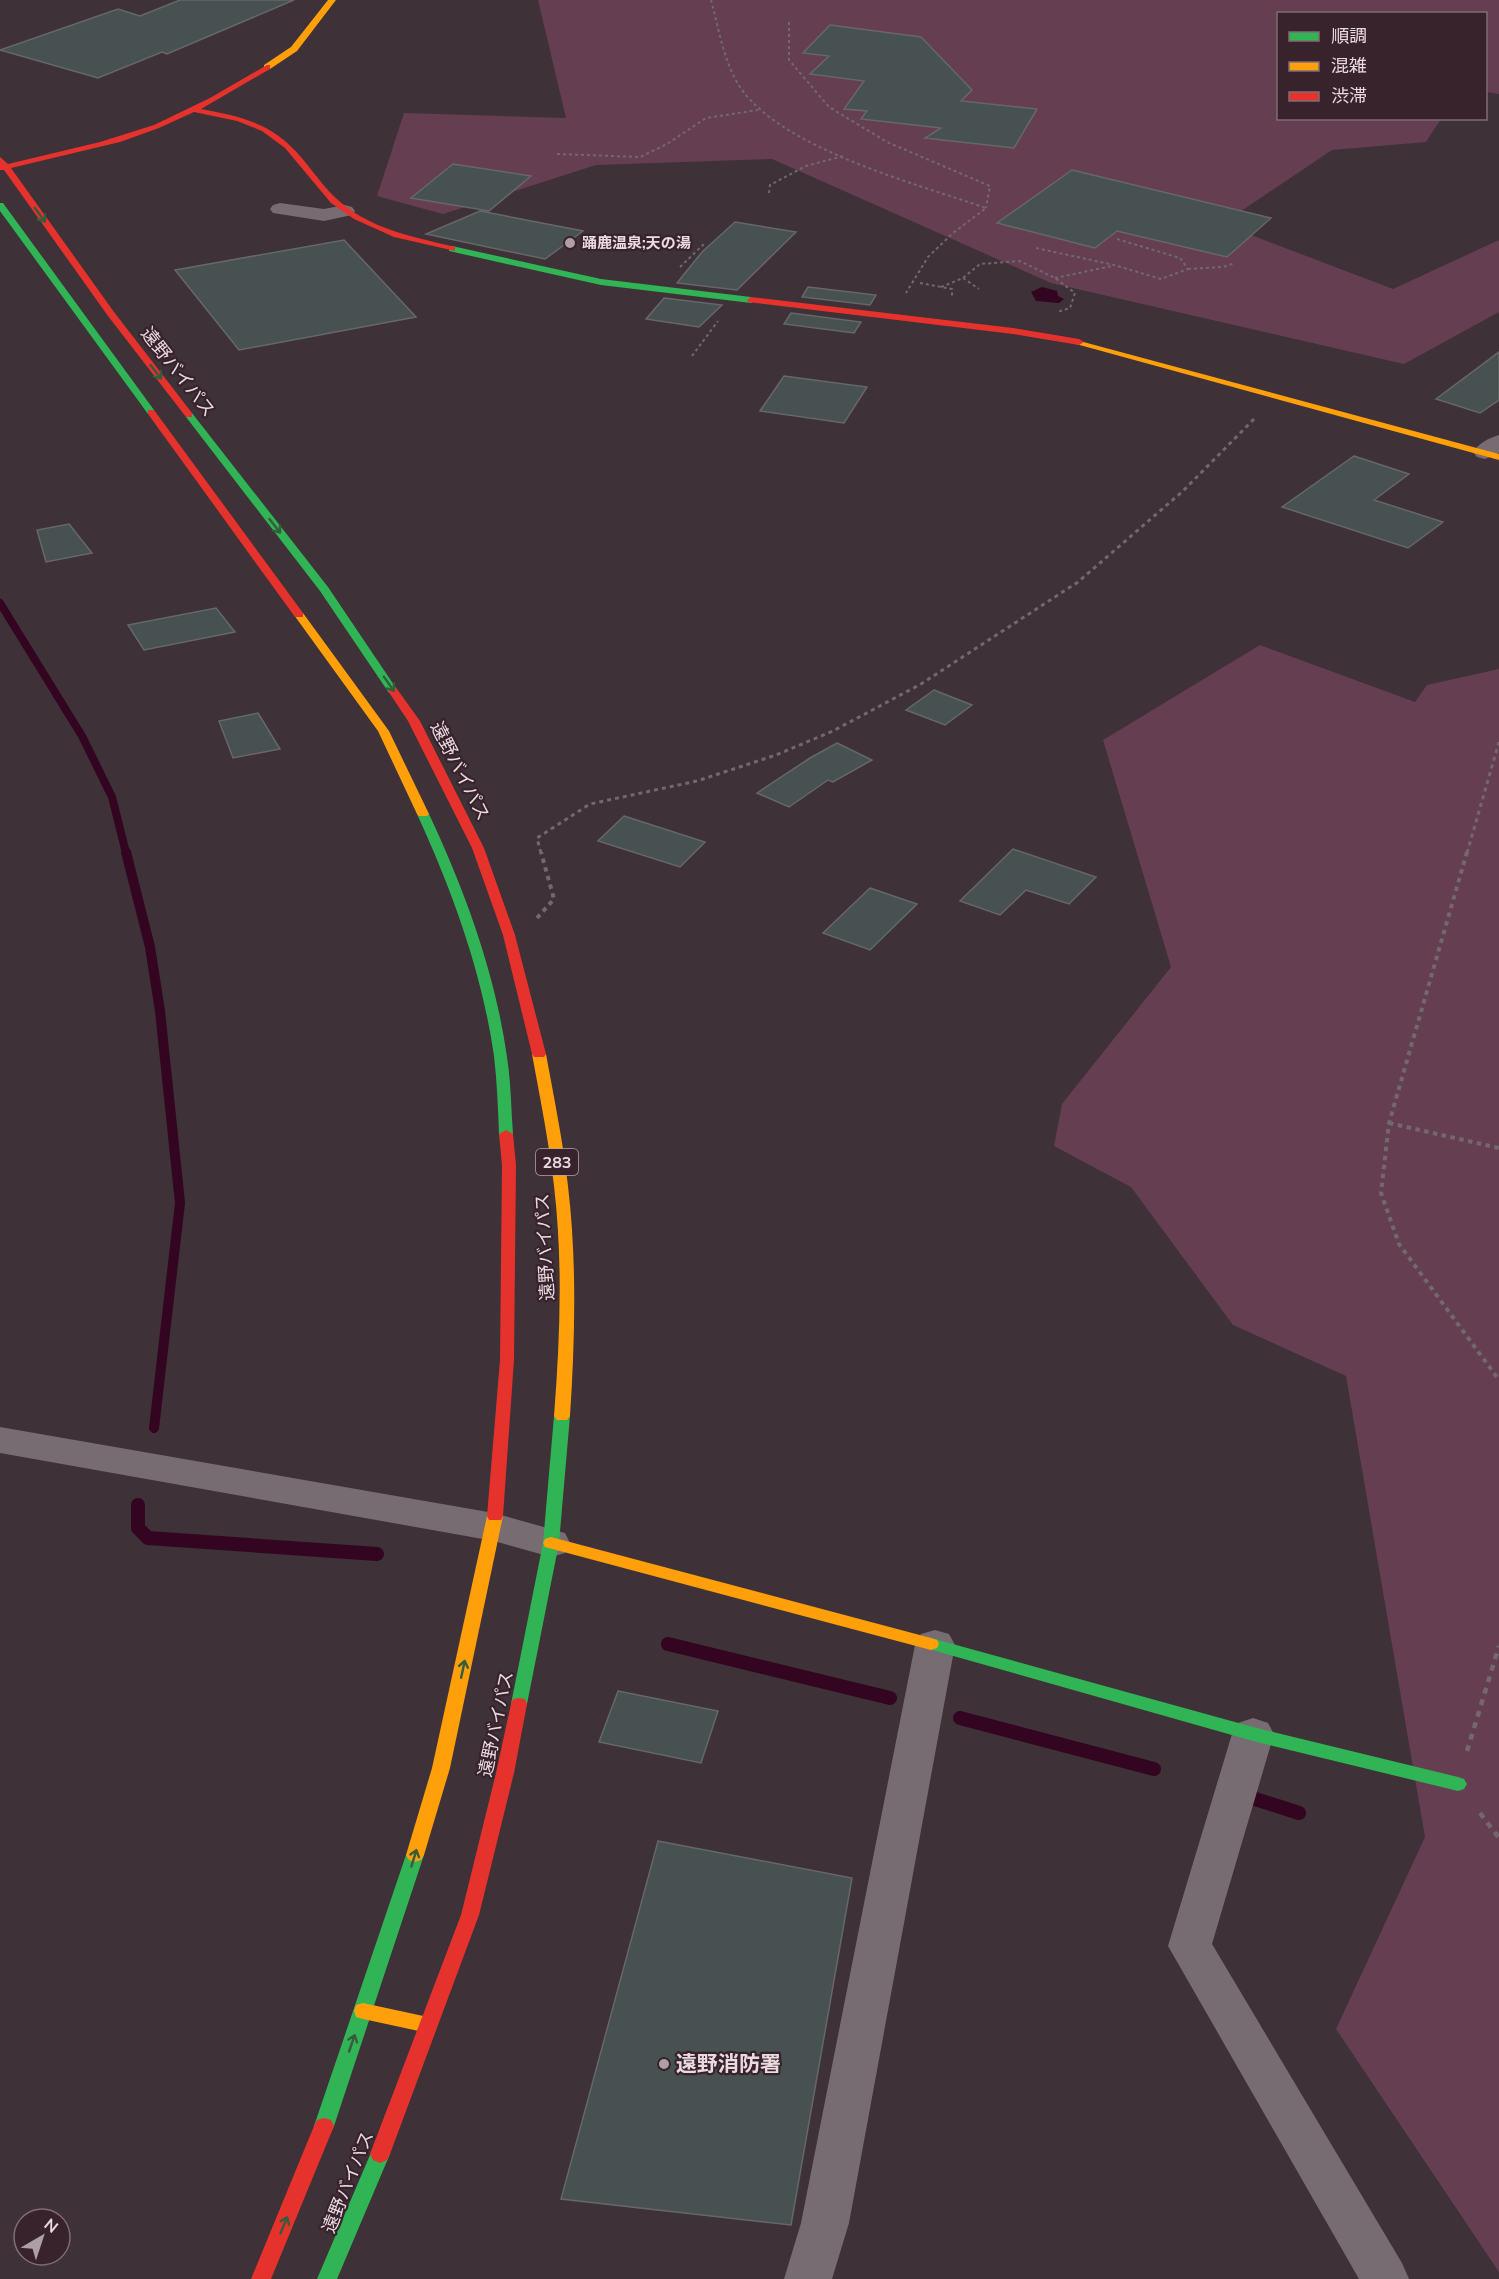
<svg xmlns="http://www.w3.org/2000/svg" width="1499" height="2279" viewBox="0 0 1499 2279" font-family="Mulish,'Noto Sans JP',sans-serif">
  <rect width="100%" height="100%" fill="#3e3137"/>
  <path fill="#663e52" d="M538 0H1499V94L1486 92V14H1278V118L1441 119 1426 142 1332 150 1222 224 1393 289 1499 240V312L1404 364 1051 283 772 159 596 165 443 214 377 196 404 113 566 118Z
    M1260 645 1415 702 1427 685 1499 669V2272L1336 2029 1425 1837 1346 1376 1233 1325 1131 1187 1054 1146 1062 1104 1171 967 1103 740Z"/>
  <path fill="#330520" d="M1042 287 1057 291 1058 296 1064 299 1059 303 1036 301 1031 292Z"/>
  <g fill="none" stroke-linecap="round" stroke-linejoin="round">
    <path stroke="#330520" stroke-width="8" d="M0 603 82 736 112 797 126 853"/>
    <path stroke="#330520" stroke-width="10" d="M126 852 150 947 160 1011 180 1203 154 1428"/>
    <path stroke="#330520" stroke-width="14" d="M138 1505V1528L148 1538 377 1554
      M668 1644 890 1698
      M960 1718 1154 1769
      M1249 1797 1299 1813"/>
  </g>
  <path fill="#475152" stroke="#666768" stroke-width="1.5" d="M180 0H294L167 54 162 52 98 78 0 50 118 9 140 16Z
    M830 25 921 37 972 90 961 101 1037 109 1014 148 925 138 941 128 861 119 867 111 844 109 864 81 810 74 829 56 803 53Z
    M453 164 531 176 489 211 411 198Z
    M1072 170 1271 218 1227 257 1117 231 1095 248 997 223Z
    M480 211 583 231 545 259 426 234Z
    M735 222 796 232 737 290 677 283 702 252Z
    M344 240 416 317 239 350 175 270Z
    M808 287 876 295 870 305 802 297Z
    M664 298 722 305 699 327 646 319Z
    M791 313 861 322 854 333 784 324Z
    M1499 352V400L1480 413 1436 399Z
    M784 376 867 387 844 423 760 411Z
    M1354 456 1409 474 1374 500 1443 522 1408 548 1282 507Z
    M69 524 92 553 46 562 37 530Z
    M216 608 235 632 144 650 128 625Z
    M934 690 972 705 945 725 906 710Z
    M258 713 280 749 233 758 219 721Z
    M837 743 872 760 833 782 828 780 789 807 757 793 810 758Z
    M624 816 705 842 680 867 598 841Z
    M1013 849 1096 877 1069 904 1026 890 1000 915 960 901Z
    M870 888 917 904 870 950 823 933Z
    M618 1691 718 1711 701 1763 599 1742Z
    M658 1841 852 1878 791 2225 561 2199Z"/>
  <g fill="none" stroke-linecap="round" stroke-linejoin="round">
    <path stroke="#72686d" stroke-width="2" stroke-dasharray="3 3" stroke-linecap="butt" d="M711 0C719 29 724 65 742 90 786 150 917 184 986 208L953 233 928 257 906 293
      M789 22V60L829 107 887 142 990 186 986 208
      M557 154 640 157 667 144 706 118 758 110
      M769 193 770 185 806 166 843 156
      M1036 248 1114 265 1161 279 1188 269 1180 258 1117 239
      M680 267 704 244
      M1188 269 1223 267 1235 263
      M963 278 979 289
      M1055 278 1112 266
      M920 283 952 289V298
      M941 287 963 278 980 264 1020 261 1055 278 1075 293 1070 308 1057 312
      M692 356 718 321"/>
    <path stroke="#72686d" stroke-width="3" stroke-dasharray="4 4" stroke-linecap="butt" d="M541 853 537 838 590 804 697 781 776 755 833 731 921 684 1078 582 1183 491 1256 417
      M1467 853 1499 742"/>
    <path stroke="#72686d" stroke-width="4" stroke-dasharray="4.5 4.5" stroke-linecap="butt" d="M1467 852 1389 1123 1381 1193 1399 1244 1499 1380
      M537 918 554 899 541 852
      M1389 1123 1499 1148"/>
    <path stroke="#72686d" stroke-width="4.5" stroke-dasharray="6 6" stroke-linecap="butt" d="M1467 1751 1499 1646
      M1480 1813 1499 1838"/>
    <path fill="#766c71" fill-rule="evenodd" d="M280 203 324 209 345 205 352 207 355 211 352 215 324 221 273 213 270 209 273 205Z
      M1499 435V453L1485 459 1477 457 1473 452C1479 443 1489 438 1499 435Z
      M0 1427 494 1513 565 1533 570 1543 565 1553 551 1557 494 1541 0 1453Z
      M935 1630 949 1634 955 1645 849 2223 832 2279H784L801 2223 915 1645 921 1634Z
      M1253 1718 1268 1723 1274 1734 1212 1944 1402 2263 1409 2279H1359L1168 1946 1232 1734 1238 1723Z"/>
    <path fill="#30b455" fill-rule="evenodd" d="M0 203H3L154 410V414H148L0 211Z
      M452 246 601 279 751 297 755 300 751 303 601 285 449 251V247Z
      M186 413H192L328 587 398 691 397 693H389L320 591 186 417Z
      M423 810 429 814C465 891 495 972 507 1057 511 1082 511 1108 513 1134L511 1137H501L499 1134C498 1108 497 1082 494 1056 482 972 452 890 417 814Z
      M562 1411 567 1412 570 1416 559 1543 527 1704 525 1709 519 1710 513 1709 511 1704 543 1543 554 1416 557 1412Z
      M931 1638 1253 1727 1458 1777 1464 1779 1467 1784 1464 1789 1458 1791 1253 1741 925 1648 923 1644 925 1640Z
      M415 1848 421 1850 424 1855 334 2126 331 2132 324 2134 317 2132 314 2126 406 1855 409 1850Z
      M380 2145 387 2148 390 2154 337 2279H317L373 2148Z"/>
    <path fill="#ff9f0a" fill-rule="evenodd" d="M328 0H336L297 51 270 69H264V65L291 47Z
      M1076 340 1499 454V460L1076 344Z
      M299 612 303 613 389 731 429 814 427 816H419L417 814 378 731 294 615Z
      M539 1050 546 1054C554 1098 563 1141 568 1186 577 1262 575 1339 570 1416L567 1420H557L554 1416C560 1339 563 1262 554 1186 549 1142 540 1098 532 1054Z
      M495 1510 501 1512 503 1516 450 1768 424 1855 421 1860 415 1862 409 1860 406 1855 432 1768 487 1516 489 1512Z
      M551 1537 931 1638 937 1640 939 1644 937 1648 931 1650 545 1547 543 1543 545 1539Z
      M363 2003 428 2017 435 2019 437 2025 435 2031 428 2033 363 2019 356 2017 354 2011 356 2005Z"/>
    <path fill="#e5322d" fill-rule="evenodd" d="M267 65H270V69L201 109C243 117 272 123 301 157 316 175 329 195 348 208 379 231 418 238 455 247V251L394 237 354 219 331 203 285 148 262 131 237 121 194 112 159 128 120 142 11 168 114 312 192 413V417H186L108 316 4 170H0V157L8 164 100 142 154 125 210 98Z
      M751 297 1013 328 1079 339 1084 342 1079 345 1013 334 748 302 747 300Z
      M148 410H154L303 613V617H295L148 414Z
      M393 688 397 689 420 721 484 848 515 935 546 1054 544 1057H534L532 1054 503 935 472 848 408 721 388 691Z
      M506 1130 513 1134 516 1165 514 1360 503 1516 501 1520H489L487 1516 500 1360 502 1165 499 1134Z
      M519 1698 525 1699 527 1704 514 1773 479 1915 390 2154 387 2160 380 2163 373 2160 370 2154 461 1915 496 1773 511 1704 513 1699Z
      M324 2118 331 2120 334 2126 271 2279H251L314 2126 317 2120Z"/>
  </g>
  <defs><path id="oneway-shaft" d="M-6 0H5M1.5-3L5.5 0L1.5 3" fill="none" stroke-width="1.6" stroke-linecap="round" stroke-linejoin="round" transform="scale(1.5)"/></defs>
  <g stroke="#355c3c">
    <use href="#oneway-shaft" transform="translate(40 215) rotate(54)"/>
    <use href="#oneway-shaft" transform="translate(156 372) rotate(52)"/>
    <use href="#oneway-shaft" transform="translate(275 526) rotate(52)"/>
    <use href="#oneway-shaft" transform="translate(389 684) rotate(55)"/>
    <use href="#oneway-shaft" transform="translate(463 1669) rotate(-78)"/>
    <use href="#oneway-shaft" transform="translate(414 1858) rotate(-73)"/>
    <use href="#oneway-shaft" transform="translate(352 2043) rotate(-71)"/>
    <use href="#oneway-shaft" transform="translate(284 2225) rotate(-67)"/>
  </g>
  <g fill="#ad9fa5" stroke="#38222c" stroke-width="2">
    <circle cx="570" cy="243" r="6"/>
    <circle cx="664" cy="2064" r="6"/>
  </g>
  <g text-anchor="middle" stroke-width="4.5" stroke-linejoin="round" paint-order="stroke">
    <g font-size="15" font-weight="bold" fill="#e9dae0" stroke="#38222c" text-anchor="start">
      <text x="582" y="248">踊鹿温泉;天の湯</text>
    </g>
    <rect fill="#38222c" stroke="#b4a3aa" stroke-width="1.5" x="536" y="1149" width="42" height="26" rx="4.5"/>
    <g font-size="16" font-weight="bold" fill="#e9dae0">
      <text x="557" y="1168">283</text>
    </g>
    <g font-size="18" fill="#e9dae0" stroke="#38222c">
      <text transform="translate(178 372) rotate(52)" y="6">遠野バイパス</text>
      <text transform="translate(460 771) rotate(63)" y="6">遠野バイパス</text>
      <text transform="translate(545 1247) rotate(-93)" y="6">遠野バイパス</text>
      <text transform="translate(496 1724) rotate(-78)" y="6">遠野バイパス</text>
      <text transform="translate(348 2182) rotate(-68)" y="6">遠野バイパス</text>
    </g>
    <g font-size="21" font-weight="bold" fill="#e9dae0" stroke="#38222c" text-anchor="start">
      <text x="676" y="2071">遠野消防署</text>
    </g>
  </g>
  <rect x="1277" y="12" width="210" height="108" fill="#38222c" stroke="#7f6c74" stroke-width="1.5"/>
  <rect x="1289" y="32" width="30" height="9" fill="#30b455" stroke="#7f6c74" stroke-width="1.5"/>
  <text x="1331" y="42" font-size="18" fill="#e9dae0">順調</text>
  <rect x="1289" y="62" width="30" height="9" fill="#ff9f0a" stroke="#7f6c74" stroke-width="1.5"/>
  <text x="1331" y="72" font-size="18" fill="#e9dae0">混雑</text>
  <rect x="1289" y="92" width="30" height="9" fill="#e5322d" stroke="#7f6c74" stroke-width="1.5"/>
  <text x="1331" y="102" font-size="18" fill="#e9dae0">渋滞</text>
  <g transform="translate(42 2237) rotate(39)"><circle r="28" fill="#38222c" stroke="#7f6c74" stroke-width="1.5"/>
  <path d="M0-4.5L10 22L0 15L-10 22Z" fill="#ad9fa5"/>
  <text y="-9" font-size="16" font-weight="bold" text-anchor="middle" fill="#e9dae0">N</text>
  </g>
</svg>
